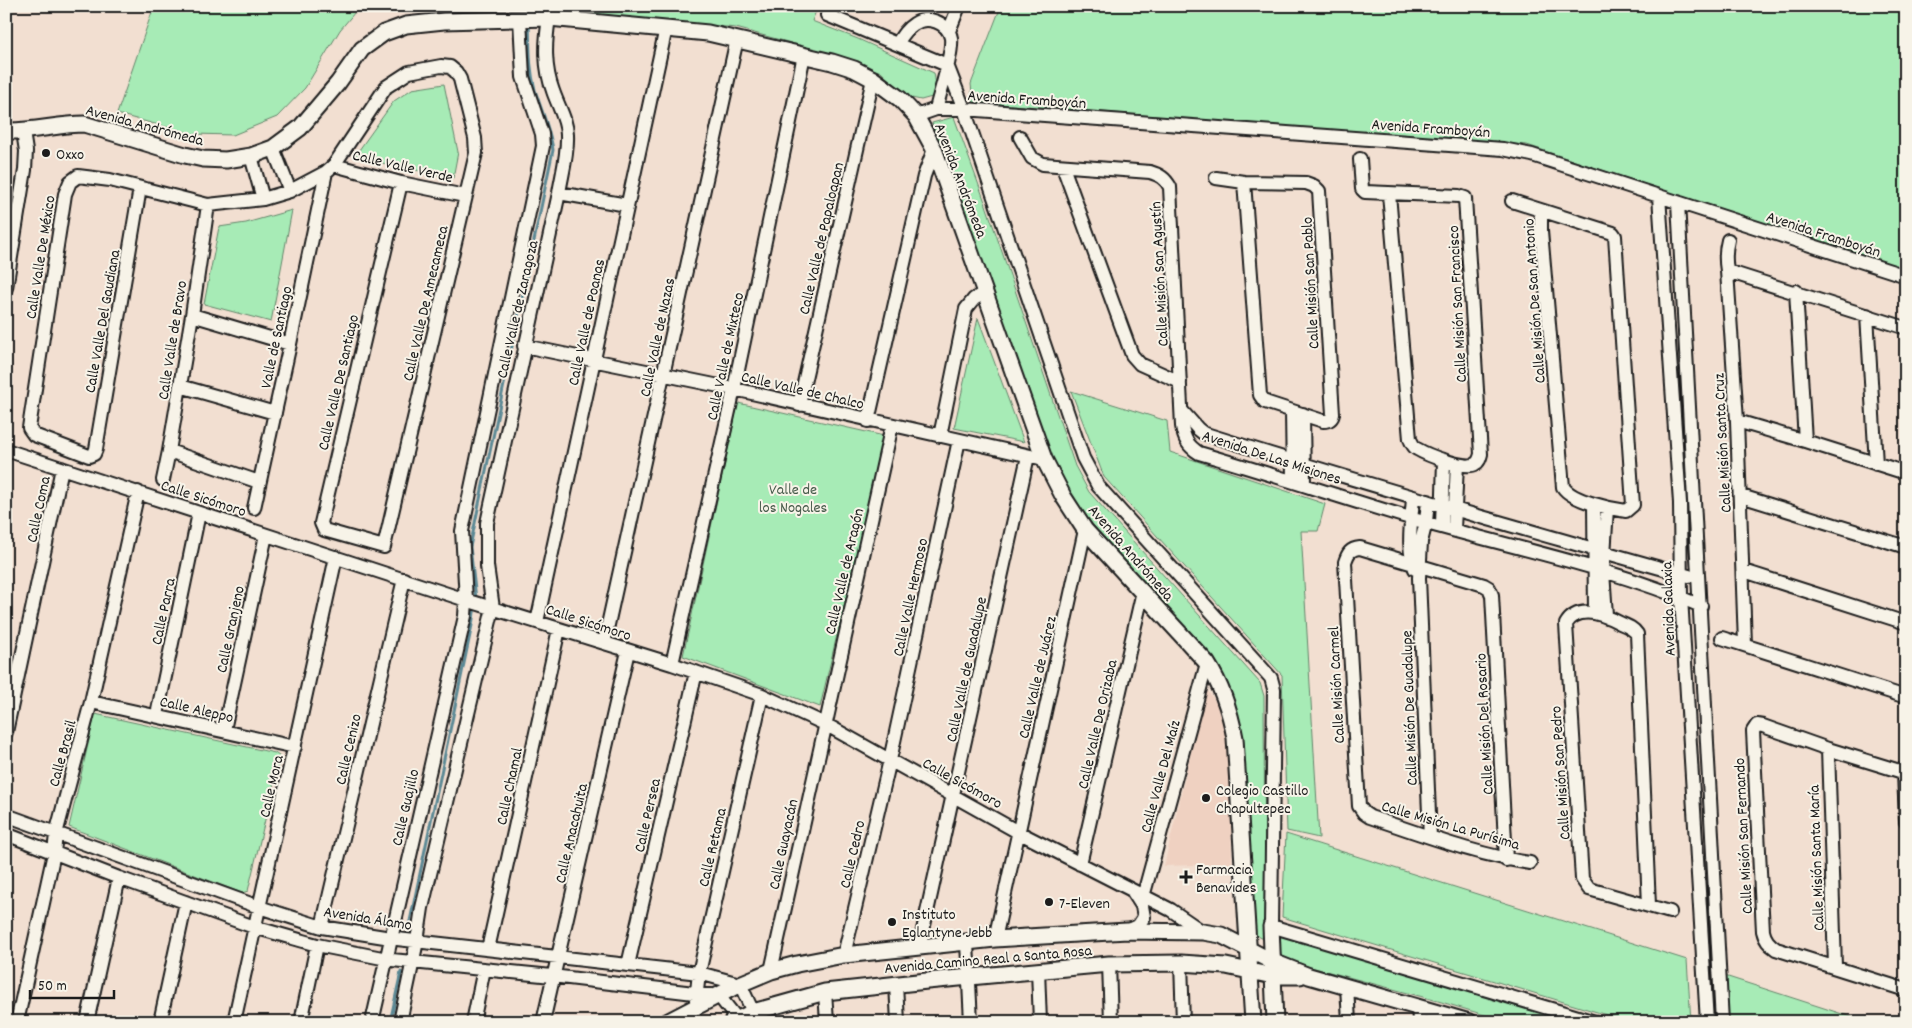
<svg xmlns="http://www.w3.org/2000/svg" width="1912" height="1028" viewBox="0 0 1912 1028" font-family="Dekko,sans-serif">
  <rect width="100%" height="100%" fill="#f2dfd1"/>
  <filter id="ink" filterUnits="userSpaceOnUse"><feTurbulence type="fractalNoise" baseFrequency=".02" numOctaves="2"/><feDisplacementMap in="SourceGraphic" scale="10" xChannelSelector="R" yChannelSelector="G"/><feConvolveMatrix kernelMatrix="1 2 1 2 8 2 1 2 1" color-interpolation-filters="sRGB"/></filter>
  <g filter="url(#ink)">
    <path fill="#efd1c1" d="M1206 689 1218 704 1229 732 1232 864 1164 866Z"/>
    <path fill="#a7ebb6" stroke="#628469" d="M154 6H360L340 30 305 88 277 117 233 135 193 134 117 114Z
      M541 6H818L812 21 858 39 934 73 936 85 932 97 921 100 907 97 881 72 839 56 736 28 541 8Z
      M1001 6H1906V271L1527 145 973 102 971 84Z
      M444 84 458 152 453 178 354 157 394 101 412 89Z
      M954 117 985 202 1075 466 1089 492 1260 683 1264 696 1265 940 1253 933 1244 745C1240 713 1231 690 1216 661L1093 525 1069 493 1054 465 932 123Z
      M292 210 271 322 204 304 219 227 246 223Z
      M978 318 1024 442 954 428Z
      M1071 391 1167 421 1170 452 1325 504 1318 531H1301L1319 838 1287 831 1282 675 1104 477Z
      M738 403 884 436 820 707 683 656Z
      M95 714 275 753 280 757 248 891 242 893 69 827Z
      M1286 834 1687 960 1691 1022H1630L1282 917Z
      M1276 935 1318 945 1573 1022H1508L1438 1001 1277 958Z
      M1725 976 1867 1022H1728Z"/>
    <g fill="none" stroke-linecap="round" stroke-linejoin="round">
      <path stroke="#5c8995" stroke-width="3" d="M528 6 529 15
        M476 599 470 547 553 150C550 129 541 110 535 90 529 67 530 47 529 23
        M409 926 472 625 475 606
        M390 1022 401 972"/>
      <defs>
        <path id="minor" d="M827 15 947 65 964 109 1083 458 1098 486 1271 678 1274 689 1271 926 1595 1022
          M949 31 959 6
          M897 44C902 36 906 29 914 24 927 15 948 22 951 38 953 54 940 92 936 109
          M916 116 936 109H964L1503 149 1532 155 1906 276
          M1020 137 1032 158 1043 164 1150 172C1160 175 1165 178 1170 187L1182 426C1184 439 1188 446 1199 453 1275 475 1351 501 1427 523 1518 549 1614 568 1701 606
          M273 148 290 191
          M251 156 263 199
          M1360 159 1362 189 1365 192 1459 196 1465 198 1481 454C1480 458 1479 462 1475 464 1465 470 1427 455 1417 449 1413 447 1412 443 1410 439L1389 194
          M334 165 401 183 465 196
          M1063 167 1132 355 1140 364 1180 382
          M1216 178 1244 182 1306 183 1314 186 1319 191 1333 414C1332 419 1329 421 1323 421L1265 402 1260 395 1244 182
          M140 188 96 449 94 454 89 456 34 435 29 428 65 194 70 182 78 176 110 180 208 205 263 199 290 191 326 172 334 165 386 87 409 72 441 66 450 67 456 72 460 79 475 138 476 153 384 547 324 530 321 523 401 183
          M559 193 627 205
          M1659 196 1680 503 1681 597 1707 1022
          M1512 201 1613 233 1615 236 1633 505 1626 511C1611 509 1572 501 1563 487L1541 231V211
          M1678 202 1722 1022
          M1728 240C1725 251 1725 259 1727 271L1737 421 1745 644
          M1727 271 1906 328
          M6 288 25 170 26 151 23 132
          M1796 291 1805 441
          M192 315 290 344
          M1867 315 1876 464
          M524 346 734 389 1044 459
          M180 386 275 413
          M799 405 873 79
          M1182 411 1198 429 1203 433C1294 462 1386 489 1478 516 1549 536 1619 557 1689 576
          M1292 411 1293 481
          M1303 414 1304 484
          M868 421 924 176 934 149
          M1737 421 1805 441 1906 473
          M940 436 966 309 974 299 984 293
          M6 450 466 600 672 664 762 695 825 724 1018 832 1171 910 1203 932
          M169 451 259 482
          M163 480 169 451 192 315 208 205
          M1741 496 1906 547
          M1413 497C1412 519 1406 548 1415 569
          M1428 501 1426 522 1421 542 1419 578 1430 837
          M1594 504 1595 612
          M254 508 290 344 326 172
          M1442 526 1444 460
          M1454 530 1457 464
          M1744 571 1906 623
          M1606 615 1603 572 1607 508
          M537 622 666 28
          M1722 638 1906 697
          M604 643 737 39
          M672 664 734 389 804 55
          M91 702 295 747
          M157 715 199 513
          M224 730 266 535
          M6 732 62 468
          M1828 749 1835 966
          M1904 773 1906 822
          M1906 773 1828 749 1763 726 1757 725 1753 731 1763 931C1765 940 1769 944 1776 949L1906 990
          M6 815 259 907 322 927 397 939 699 973 740 984 753 1012 755 1022
          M6 834 119 878 254 927 317 945 392 960 552 976 719 996 737 1019
          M1506 860 1492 595 1489 588 1484 585 1360 548C1350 549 1348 553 1345 562L1359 806 1364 813 1370 817C1422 834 1476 855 1530 863
          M1080 864 1143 591
          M1143 897 1207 663
          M1649 905 1637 634C1633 628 1627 626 1620 623 1603 614 1578 604 1566 624L1582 879 1589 889 1670 912
          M322 927 404 579
          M1127 931 1138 926 1144 917 1142 906 1133 892
          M995 939 1085 530
          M967 943 971 1022
          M919 948 1028 456
          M488 949 559 629
          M844 955 890 760 959 440
          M1181 963 1183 1022
          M1109 964 1111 1022
          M628 965 696 672
          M1038 970 1040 1022
          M771 971 892 425
          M896 984 898 1022
          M1347 986 1349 1022
          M825 992 827 1022
          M696 1000 699 973 762 695
          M1418 1006 1419 1022
          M17 1022 54 853 56 834 91 702 138 492
          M87 1022 119 878
          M160 1022 186 902
          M234 1022 336 557
          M301 1022 317 945
          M372 1022 465 616 466 600 462 531 543 146 542 134 523 77 520 19
          M400 1022 417 941 422 908 493 608 487 566V523L559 193C562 174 568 154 567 135 567 120 558 106 553 91 544 67 545 43 549 18
          M473 1022 484 969
          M543 1022 628 651"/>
        <path id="tertiary" d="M6 131C33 132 58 124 84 124L185 155 203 159 226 160 251 156 273 148 300 128 338 83 362 49 384 33 406 25 444 21 549 18 708 33 832 62 854 69 873 79 900 99 916 116 934 149 1044 459 1063 496 1085 530 1207 663C1222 686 1230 711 1235 738L1253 1022
          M1271 926 1275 1022
          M667 1022 740 984 771 971 797 964 844 955 995 939 1127 931 1203 932 1221 935 1271 961 1309 976 1469 1022
          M732 1022 753 1012 825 992 927 981 1109 964 1181 963 1226 966 1273 976H1300"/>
      </defs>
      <use href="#minor" stroke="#1c1c1c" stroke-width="16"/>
      <use href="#tertiary" stroke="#1c1c1c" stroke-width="19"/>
      <use href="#minor" stroke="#f7f3e8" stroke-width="12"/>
      <use href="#tertiary" stroke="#f7f3e8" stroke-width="15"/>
    </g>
  </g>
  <g fill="#1c1c1c" stroke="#f7f3e8" stroke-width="2">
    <circle cx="46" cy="153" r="5"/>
    <circle cx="1206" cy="798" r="5"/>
    <path d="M1183.5 869.5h5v5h5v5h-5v5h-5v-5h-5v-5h5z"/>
    <circle cx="1049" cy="902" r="5"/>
    <circle cx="892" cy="922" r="5"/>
  </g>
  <g text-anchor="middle" stroke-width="4" stroke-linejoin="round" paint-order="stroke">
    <g font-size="16" fill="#1c1c1c" stroke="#f7f3e8">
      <text transform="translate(1027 98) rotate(4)" y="6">Avenida Framboyán</text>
      <text transform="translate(145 124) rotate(15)" y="6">Avenida Andrómeda</text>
      <text transform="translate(1431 127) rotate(4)" y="6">Avenida Framboyán</text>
      <text transform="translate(403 165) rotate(13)" y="6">Calle Valle Verde</text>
      <text transform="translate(962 180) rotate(69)" y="6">Avenida Andrómeda</text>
      <text transform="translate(1824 233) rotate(18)" y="6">Avenida Framboyán</text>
      <text transform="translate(820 238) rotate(-77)" y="6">Calle Valle de Papaloapan</text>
      <text transform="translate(39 257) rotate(-81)" y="6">Calle Valle De México</text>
      <text transform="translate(1158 274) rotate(-93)" y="6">Calle Misión San Agustín</text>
      <text transform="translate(1309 283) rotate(-93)" y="6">Calle Misión San Pablo</text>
      <text transform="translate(1533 301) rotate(-94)" y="6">Calle Misión De San Antonio</text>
      <text transform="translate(424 303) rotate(-77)" y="6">Calle Valle De Amecameca</text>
      <text transform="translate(1456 304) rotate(-93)" y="6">Calle Misión San Francisco</text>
      <text transform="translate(516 309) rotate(-77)" y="6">Calle Valle de Zaragoza</text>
      <text transform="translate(101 321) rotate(-80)" y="6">Calle Valle Del Gaudiana</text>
      <text transform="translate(585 322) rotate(-78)" y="6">Calle Valle de Poanas</text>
      <text transform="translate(275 337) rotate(-78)" y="6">Valle de Santiago</text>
      <text transform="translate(656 337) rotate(-78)" y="6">Calle Valle de Nazas</text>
      <text transform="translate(171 340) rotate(-81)" y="6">Calle Valle de Bravo</text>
      <text transform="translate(724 356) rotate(-78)" y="6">Calle Valle de Mixteco</text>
      <text transform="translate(337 382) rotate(-77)" y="6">Calle Valle De Santiago</text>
      <text transform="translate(803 389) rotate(13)" y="6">Calle Valle de Chalco</text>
      <text transform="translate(1721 443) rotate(-93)" y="6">Calle Misión Santa Cruz</text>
      <text transform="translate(1272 456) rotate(18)" y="6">Avenida De Las Misiones</text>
      <text transform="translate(204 497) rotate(18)" y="6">Calle Sicómoro</text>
      <text transform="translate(37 509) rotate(-78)" y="6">Calle Coma</text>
      <text transform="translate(1132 552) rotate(49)" y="6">Avenida Andrómeda</text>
      <text transform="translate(843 571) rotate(-77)" y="6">Calle Valle de Aragón</text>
      <text transform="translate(909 597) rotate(-78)" y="6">Calle Valle Hermoso</text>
      <text transform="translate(1667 609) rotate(-92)" y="6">Avenida Galaxia</text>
      <text transform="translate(162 611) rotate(-78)" y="6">Calle Parra</text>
      <text transform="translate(589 621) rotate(18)" y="6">Calle Sicómoro</text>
      <text transform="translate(229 629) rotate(-78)" y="6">Calle Granjeno</text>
      <text transform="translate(965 669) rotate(-78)" y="6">Calle Valle de Guadalupe</text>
      <text transform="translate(1036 677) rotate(-77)" y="6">Calle Valle de Juárez</text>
      <text transform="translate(1335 685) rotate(-93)" y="6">Calle Misión Carmel</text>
      <text transform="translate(197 708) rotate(13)" y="6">Calle Aleppo</text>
      <text transform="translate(1408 708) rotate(-92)" y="6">Calle Misión De Guadalupe</text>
      <text transform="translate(1096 724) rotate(-77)" y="6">Calle Valle De Orizaba</text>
      <text transform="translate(1483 724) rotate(-93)" y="6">Calle Misión Del Rosario</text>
      <text transform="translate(347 749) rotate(-77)" y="6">Calle Cenizo</text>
      <text transform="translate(61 753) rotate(-75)" y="6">Calle Brasil</text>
      <text transform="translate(1559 773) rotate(-94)" y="6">Calle Misión San Pedro</text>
      <text transform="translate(1159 776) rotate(-75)" y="6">Calle Valle Del Maíz</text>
      <text transform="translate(963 782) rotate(29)" y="6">Calle Sicómoro</text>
      <text transform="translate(270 786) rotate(-77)" y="6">Calle Mora</text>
      <text transform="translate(508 786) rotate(-78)" y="6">Calle Chamal</text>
      <text transform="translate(404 807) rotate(-77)" y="6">Calle Guajillo</text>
      <text transform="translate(646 815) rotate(-77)" y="6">Calle Persea</text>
      <text transform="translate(1451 824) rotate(16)" y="6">Calle Misión La Purísima</text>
      <text transform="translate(570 833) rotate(-77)" y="6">Calle Anacahuita</text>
      <text transform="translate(1742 836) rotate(-93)" y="6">Calle Misión San Fernando</text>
      <text transform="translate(782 844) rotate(-78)" y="6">Calle Guayacán</text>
      <text transform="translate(711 847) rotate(-77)" y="6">Calle Retama</text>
      <text transform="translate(851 854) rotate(-77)" y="6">Calle Cedro</text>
      <text transform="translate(1815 858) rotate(-92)" y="6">Calle Misión Santa María</text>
      <text transform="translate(368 917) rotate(9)" y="6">Avenida Álamo</text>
      <text transform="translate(988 958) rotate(-5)" y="6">Avenida Camino Real a Santa Rosa</text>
    </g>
    <g font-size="16" fill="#1c1c1c" stroke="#f7f3e8" text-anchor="start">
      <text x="56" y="159">Oxxo</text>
      <text x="1216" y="795">Colegio Castillo<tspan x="1216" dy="18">Chapultepec</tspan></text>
      <text x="1196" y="874">Farmacia<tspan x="1196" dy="18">Benavides</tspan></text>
      <text x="1059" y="908">7-Eleven</text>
      <text x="902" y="919">Instituto<tspan x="902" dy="18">Eglantyne Jebb</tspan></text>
    </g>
    <g font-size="16" fill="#465a4a" stroke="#f7f3e8">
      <text x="793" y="494">Valle de<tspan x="793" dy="18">los Nogales</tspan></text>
    </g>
  </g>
  <rect width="1912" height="1028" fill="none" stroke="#f7f3e8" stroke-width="25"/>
  <rect x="12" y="12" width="1887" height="1003" fill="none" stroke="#1c1c1c" stroke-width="2" filter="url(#ink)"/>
  <path d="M30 990v8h84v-8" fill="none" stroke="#1c1c1c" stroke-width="2.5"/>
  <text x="38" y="990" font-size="15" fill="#1c1c1c" stroke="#f7f3e8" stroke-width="4" paint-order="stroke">50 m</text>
</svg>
